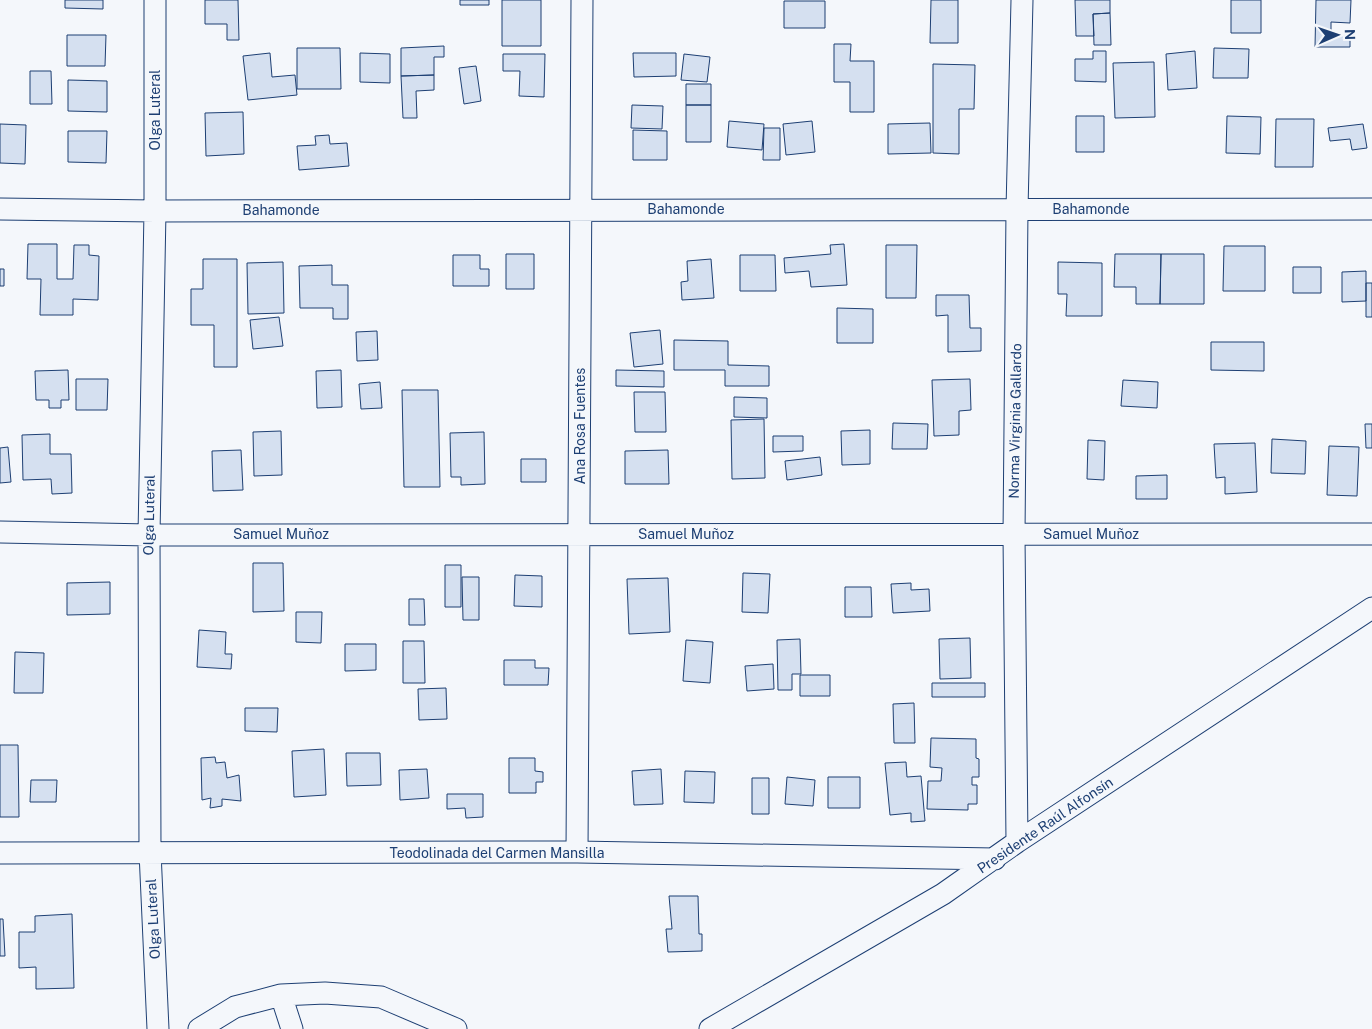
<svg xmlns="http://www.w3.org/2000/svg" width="1372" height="1029" viewBox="0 0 1372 1029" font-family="'Public Sans',sans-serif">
  <rect width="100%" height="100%" fill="#f4f7fb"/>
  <path fill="#d5e0f0" stroke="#1d3f73" d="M65 0H103V9L65 8Z
    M205 0H238L239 40H227V24H205Z
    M460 0H489V5H460Z
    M502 0H541V46H502Z
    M931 0H958V43H930Z
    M1075 0H1110V13L1093 14 1094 36H1076Z
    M1231 0H1261V33H1231Z
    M1316 0H1351L1350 23 1331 22V35H1350V47H1315Z
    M784 1H825V28H784Z
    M1110 13 1111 45H1094L1093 14Z
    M67 35H106L105 66H67Z
    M834 44H851L850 61H874V112H850V82H834Z
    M444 46V57H434V75L401 76V48Z
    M297 48H340L341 89H297Z
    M1214 48 1249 49 1248 78H1213Z
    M1093 51H1106V82L1075 81V59H1093Z
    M1195 51 1197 88 1168 90 1166 54Z
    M270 53 272 77 295 75 297 95 248 100 243 56Z
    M360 53 390 54V83L360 82Z
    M633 53H676V76L634 77Z
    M503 54H545L544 97 519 96 520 71H503Z
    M684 54 710 57 707 82 681 80Z
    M1154 62 1155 117 1115 118 1113 63Z
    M933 64 975 65 974 109H959V154L933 153Z
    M476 66 481 101 464 104 459 68Z
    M30 71H51L52 104H30Z
    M434 75V90L416 91 417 118H403L401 76Z
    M68 80 107 81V112L68 111Z
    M686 84H711V105H686Z
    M632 105 663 106 662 129 631 128Z
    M686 105H711V142H686Z
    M243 112 244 154 206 156 205 113Z
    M1076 116H1104V152H1076Z
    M1227 116 1261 117 1260 154 1226 153Z
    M1276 119H1314L1313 167H1275Z
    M729 121 764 124 762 150 727 147Z
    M812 121 815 152 786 155 783 124Z
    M930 123 931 153 888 154V124Z
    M0 124 26 125 25 164 0 163Z
    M1363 124 1367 148 1352 150 1350 139 1330 141 1328 128Z
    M764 128H780V160H763Z
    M633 130 667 131V160H633Z
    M68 131H107L106 163 68 162Z
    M329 135 330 144 347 143 349 166 299 170 297 146 316 145 315 136Z
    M28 244H57V279H73L74 245H89V255L99 256 98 300 73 299V315H40L41 279H27Z
    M844 244 847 285 811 287 809 271 785 273 784 258 831 254 830 245Z
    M886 245H917L916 298H886Z
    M1224 246H1265V291H1223Z
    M506 254H534V289H506Z
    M1115 254H1161L1160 304H1136V287H1114Z
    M1161 254H1204V304H1160Z
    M453 255H480V269H489V286H453Z
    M740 255H775L776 291H740Z
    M203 259H237V367H214V325H191V289H203Z
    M711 259 714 298 682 300 681 282 688 281 687 261Z
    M283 262 284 313 248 314 247 263Z
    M1058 262 1102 263V316H1066L1067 294H1058Z
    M332 265V285H348V319H333V308H300L299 266Z
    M1293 267H1321V293H1293Z
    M0 269H4V286H0Z
    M1366 271V301L1342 302V272Z
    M1366 283H1372V317H1366Z
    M936 295H969L970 328H981V351L948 352V315L936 316Z
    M837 308 873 309V343H837Z
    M279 317 283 346 253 349 250 320Z
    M660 330 663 364 634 367 630 333Z
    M377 331 378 360 357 361 356 332Z
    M674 340 728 341V365L769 366V386H725V370H674Z
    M1211 342H1264V371L1211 370Z
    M68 370 69 400H61V408H49V400H36L35 371Z
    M341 370 342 407 317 408 316 371Z
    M616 370 664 371V387L616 386Z
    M76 379H108L107 410H76Z
    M970 379 971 410 959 411V435L934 436 932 380Z
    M1123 380 1158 382 1157 408 1121 406Z
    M380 382 382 408 361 409 359 384Z
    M402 390H438L440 487H404Z
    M634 392H665L666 432H635Z
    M734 397 767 398V418L734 417Z
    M764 419 765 478 732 479 731 420Z
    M893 423 928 424 927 449H892Z
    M1365 424H1372V448H1366Z
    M870 430V464L842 465 841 431Z
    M281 431 282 475 254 476 253 432Z
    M484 432 485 484 461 485V477H451L450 433Z
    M50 434V454H71L72 493 52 494 51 479 23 480 22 435Z
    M773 436H803V451L773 452Z
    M1272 439 1306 441 1305 474 1271 473Z
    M1088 440 1105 441 1104 480 1087 479Z
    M1255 443 1257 492 1225 494V477L1216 478 1214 444Z
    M1329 446 1359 447 1357 496 1327 495Z
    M8 447 11 482 0 483V448Z
    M241 450 243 490 213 491 212 451Z
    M668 450 669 484H625V451Z
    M820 457 822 475 787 480 785 461Z
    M521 459H546V482H521Z
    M1167 475V499H1136V476Z
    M253 563H283L284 611 253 612Z
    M445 565H461V607H445Z
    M743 573 770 574 768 613 742 612Z
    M515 575 542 576V607L514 606Z
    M462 577H479V620H463Z
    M668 578 670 632 629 634 627 579Z
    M110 582V614L67 615V583Z
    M911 583V590L929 589 930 611 893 613 891 584Z
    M845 587H871L872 617H845Z
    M409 599H424L425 625H409Z
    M296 612H322L321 643 296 642Z
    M199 630 226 632 225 654H232L231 669 197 667Z
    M970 638 971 678 940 679 939 639Z
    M800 639 801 674H792V690H778L777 640Z
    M686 640 713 642 710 683 683 681Z
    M403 641H424L425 683H403Z
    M345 644H376V670L345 671Z
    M15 652 44 653 43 693H14Z
    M504 660H535V668H549L548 685H504Z
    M773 664 774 689 747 691 745 666Z
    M800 675H830V696H800Z
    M932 683H985V697H932Z
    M446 688 447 719 419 720 418 689Z
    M914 703 915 743H894L893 704Z
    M245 708H278L277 732 245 731Z
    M931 738 976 739V758L979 759V777H972V785H977V804H968V810L927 809 928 781H941L942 768 930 767Z
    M0 745H18L19 817H0Z
    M324 749 326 795 294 797 292 751Z
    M346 753H380L381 785 347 786Z
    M215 757 216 763 225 762 227 778 239 775 241 801 222 799V806L210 808 211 798 202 800 201 758Z
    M509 758H535V771L543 772V782H536V793H509Z
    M906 762 907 777 921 776 925 821 911 822V813L890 815 885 763Z
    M427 769 429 798 400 800 399 770Z
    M661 769 663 804 634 805 632 771Z
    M685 771 715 772 714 803 684 802Z
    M787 777 815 780 813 806 785 804Z
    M828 777H860V808H828Z
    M752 778H769V814H752Z
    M31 780H57L56 802H30Z
    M447 794H483V817L466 818 465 808 447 809Z
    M669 896H698L699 934H702V951L668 952 666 929H672Z
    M72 914 74 988 36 989V967L19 968V932H35V916Z
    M0 919H3L5 956H0Z"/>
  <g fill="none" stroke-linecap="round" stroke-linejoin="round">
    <defs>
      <path id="minor" d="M155 0V211L149 535 150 852 158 1029
        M0 209 155 211 1372 209
        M0 532 149 535 1372 534
        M1017 842 1014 535 1017 209 1022 0
        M577 852 582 0
        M0 853 577 852 995 859
        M281 995 292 1029
        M199 1029 235 1007 281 995 325 993 381 997 456 1029
        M710 1029 943 894 1017 842 1372 608"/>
    </defs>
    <use href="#minor" stroke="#1d3f73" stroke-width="23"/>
    <use href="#minor" stroke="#f4f7fb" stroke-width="21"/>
  </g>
  <g text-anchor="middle" stroke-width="4" stroke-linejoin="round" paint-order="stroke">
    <g font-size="14" fill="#1d3f73" stroke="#f4f7fb">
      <text transform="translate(155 110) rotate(-90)" y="5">Olga Luteral</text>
      <text x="686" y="214">Bahamonde</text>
      <text x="1091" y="214">Bahamonde</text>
      <text x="281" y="215">Bahamonde</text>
      <text transform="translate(1015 421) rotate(-89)" y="5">Norma Virginia Gallardo</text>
      <text transform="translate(580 426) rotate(-90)" y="5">Ana Rosa Fuentes</text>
      <text transform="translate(149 515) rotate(-89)" y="5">Olga Luteral</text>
      <text x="281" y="539">Samuel Muñoz</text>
      <text x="686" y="539">Samuel Muñoz</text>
      <text x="1091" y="539">Samuel Muñoz</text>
      <text transform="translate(1045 825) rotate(-34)" y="5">Presidente Raúl Alfonsín</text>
      <text x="497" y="858">Teodolinada del Carmen Mansilla</text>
      <text transform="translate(153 919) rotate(-93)" y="5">Olga Luteral</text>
    </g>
  </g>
  <g transform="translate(1337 35) rotate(88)" stroke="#f4f7fb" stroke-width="4" paint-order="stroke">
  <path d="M0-4L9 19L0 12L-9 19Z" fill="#1d3f73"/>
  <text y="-8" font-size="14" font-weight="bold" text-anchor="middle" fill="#1d3f73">N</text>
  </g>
</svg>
